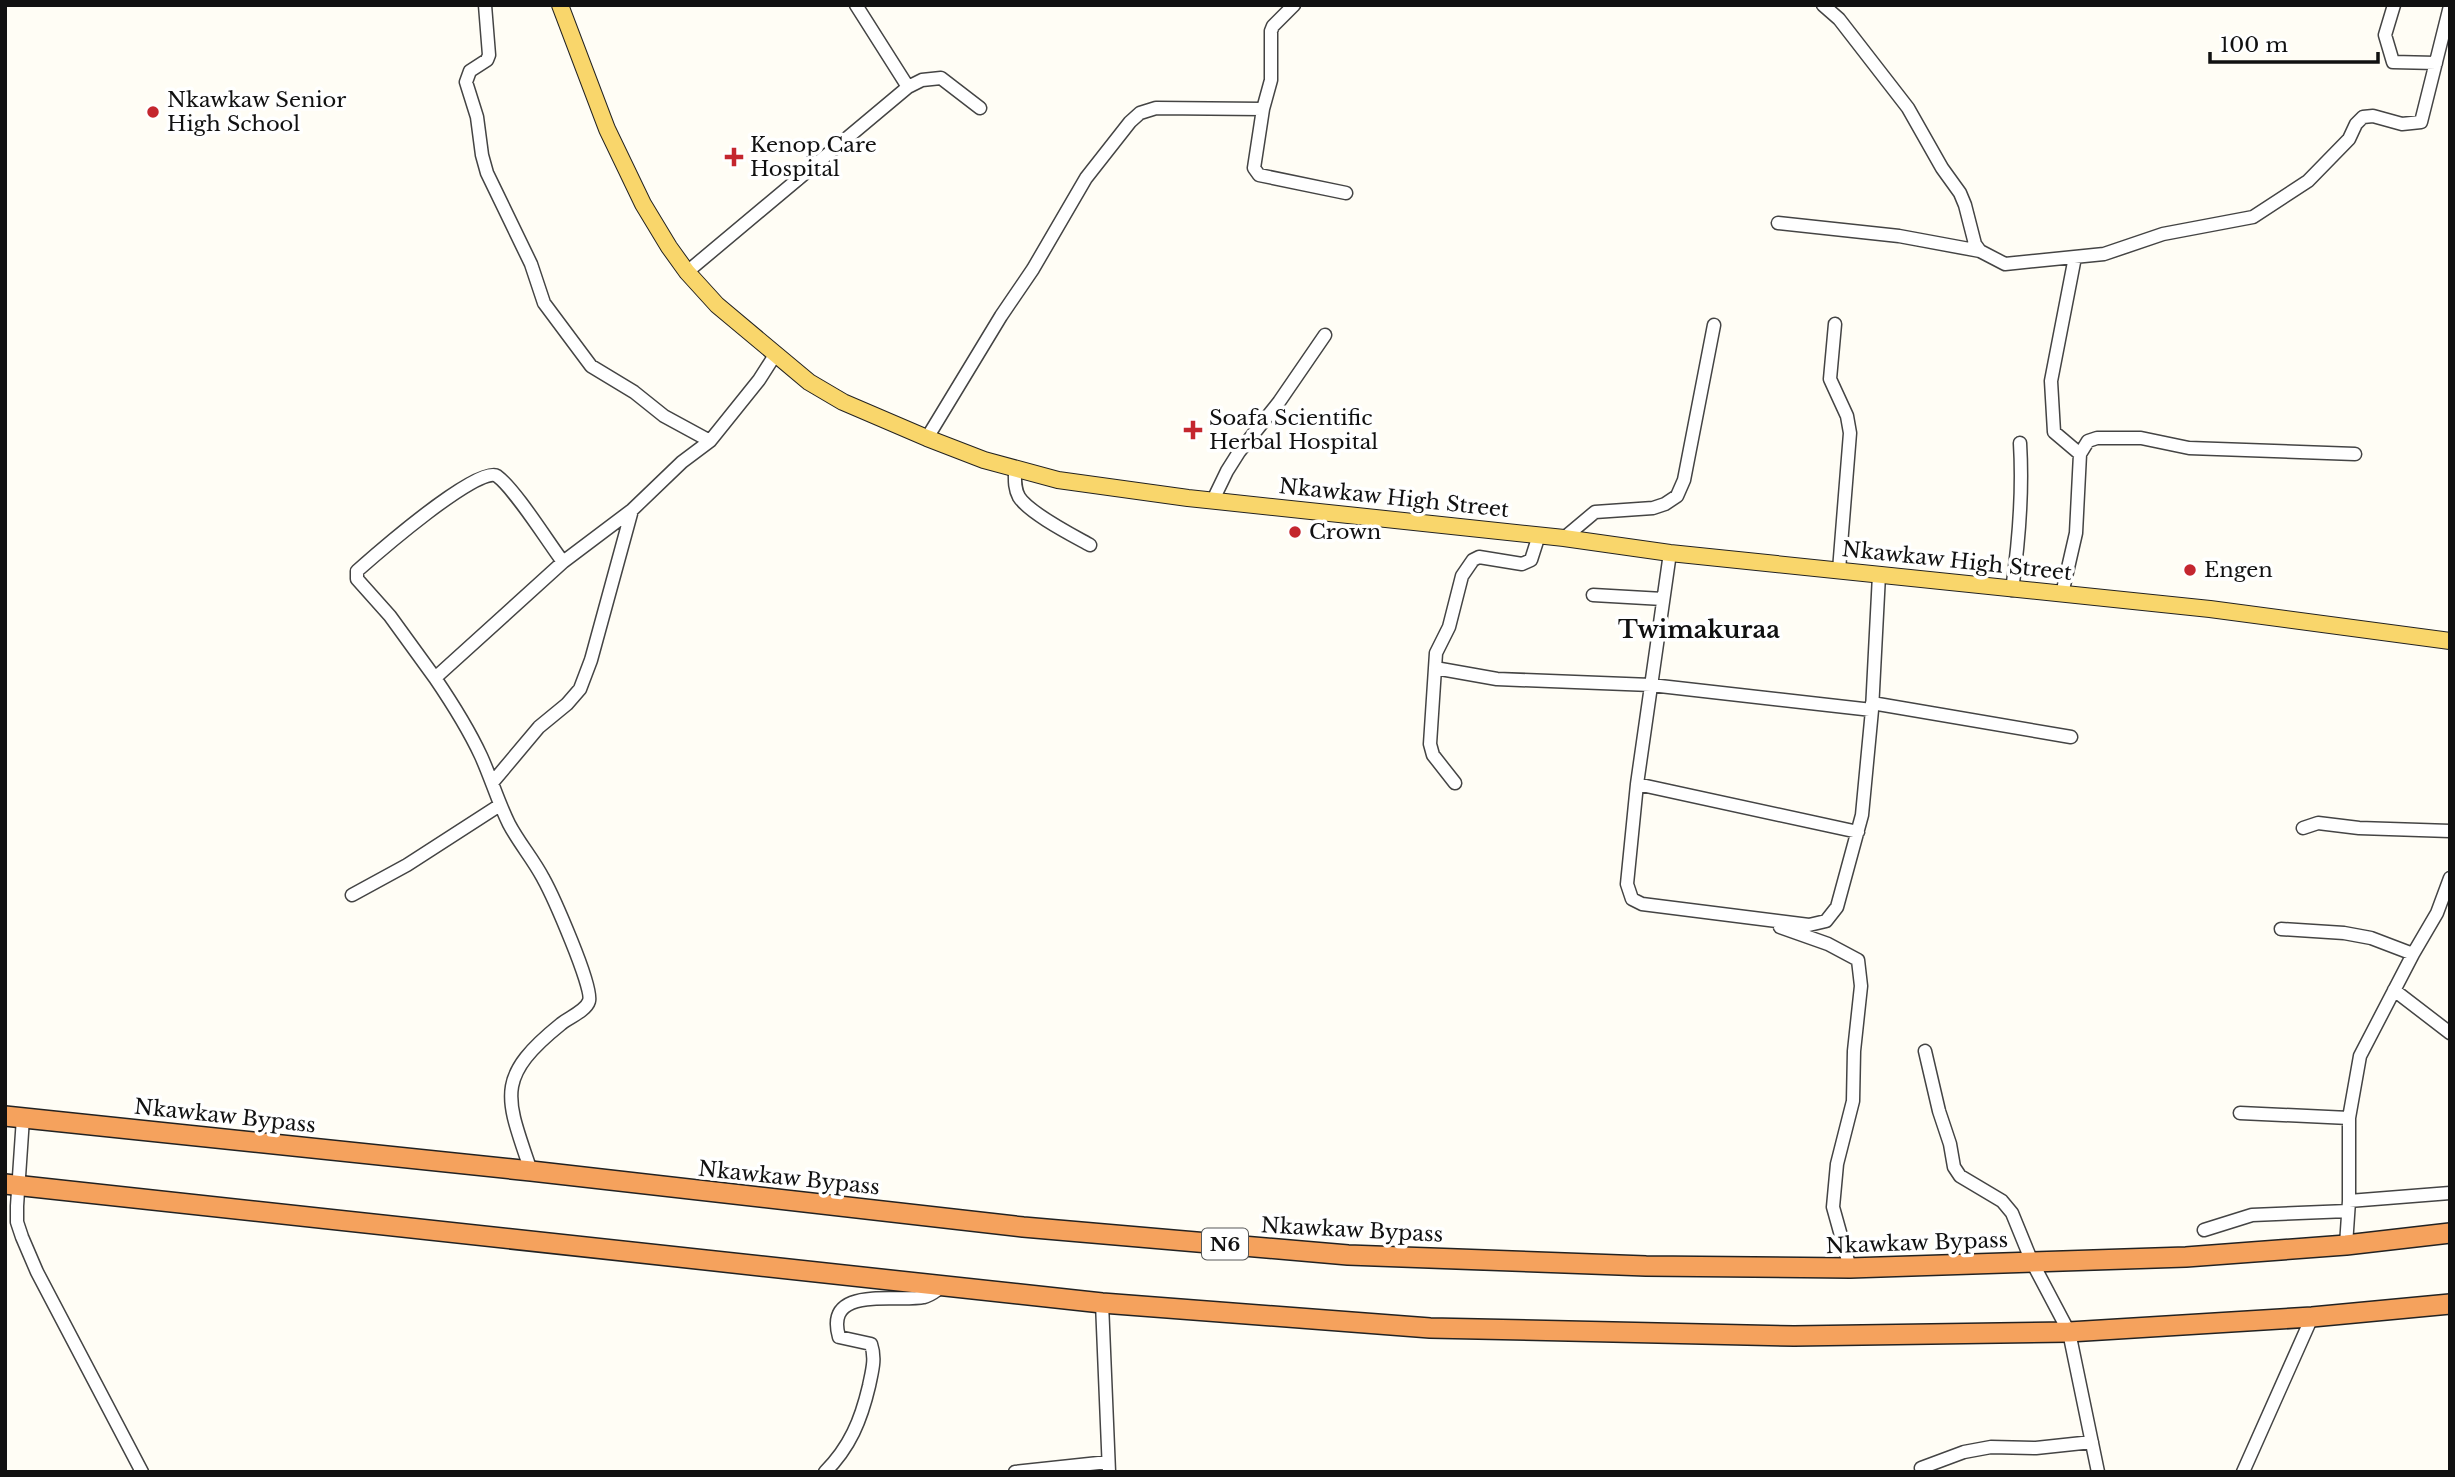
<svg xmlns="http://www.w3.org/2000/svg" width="2455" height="1477" viewBox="0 0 2455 1477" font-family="'Libre Baskerville',serif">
  <rect width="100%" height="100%" fill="#fffdf5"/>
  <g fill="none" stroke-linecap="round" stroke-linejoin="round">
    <defs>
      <path id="minor" d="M485 5 489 55 487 60 470 71 466 82 477 117 482 155 487 173 531 264 544 303 591 366 634 392 664 416 710 441
        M856 5 908 87
        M1823 5 1839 19 1908 108 1942 168 1960 193 1965 205 1975 244 1980 251 2005 264 2104 254 2163 234 2253 217 2308 181 2349 139 2356 124 2363 117 2373 116 2402 124 2421 122 2450 6
        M2394 5 2385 35 2393 62 2436 63
        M1263 109 1254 168 1259 175 1346 193
        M1778 223 1899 236 1980 251
        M2075 257 2051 381 2054 432 2080 454
        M687 272 908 87 922 80 941 78 980 108
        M1835 324 1830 379 1847 416 1850 433 1839 570
        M927 438 1001 316 1033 269 1086 178 1130 122 1140 113 1156 108 1263 109 1271 80V31L1273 26 1294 5
        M1015 469C1015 479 1014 488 1019 497 1029 513 1072 535 1090 545
        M1213 500 1227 471 1239 452 1279 402 1325 335
        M1564 538 1595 512 1653 508 1665 504 1677 496 1684 480 1714 325
        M1670 553 1637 784 1627 884 1632 899 1642 904 1809 925 1826 921 1837 907 1862 815 1872 710 1879 575
        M2012 590C2019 541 2023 492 2020 443
        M2062 594 2076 533 2080 454 2088 441 2097 438H2141L2189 448 2355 454
        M1593 595 1663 599
        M1435 668 1497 679 1651 685 1872 710
        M435 678 390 616 357 579V571C374 556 479 464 497 476 515 489 548 542 563 562
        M1872 703 2071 737
        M492 783 539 727 567 704 580 689 591 660 632 510
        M1455 783 1433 755 1430 744 1436 653 1449 627 1462 576 1473 560 1479 557 1522 564 1531 560 1539 535
        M1637 784 1858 832
        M2303 828 2318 823 2359 828 2450 831
        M352 895 407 865 500 805
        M1780 927 1828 944 1858 960 1861 986 1854 1051 1853 1101 1837 1164 1833 1207 1850 1268
        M2281 929 2344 933 2371 938 2413 954
        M2394 990 2450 1033
        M1925 1051 1939 1111 1950 1144 1954 1167 1960 1176 2002 1201 2012 1213 2032 1262 2069 1332 2098 1472
        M2240 1113 2349 1118
        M23 1118 17 1206V1222L22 1237 37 1272 142 1472
        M531 1171C506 1097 494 1078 561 1024 568 1018 586 1011 589 1001 594 988 552 894 543 878 533 859 519 843 509 824 498 802 491 778 481 756 468 728 452 703 435 678L563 562 632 510 682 462 710 441 759 380 775 355
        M2349 1201 2450 1193
        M2204 1230 2252 1215 2348 1211
        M2346 1245 2349 1201V1118L2360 1056 2413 954 2437 913 2450 878
        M1102 1303 1109 1472
        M1921 1468 1964 1452 1991 1447 2036 1448 2092 1442
        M825 1472C850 1447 861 1420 869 1386 872 1371 876 1359 871 1344L839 1337C824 1284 897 1303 924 1297 930 1296 937 1290 943 1286
        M1015 1472 1108 1462
        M2243 1472 2312 1317"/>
      <path id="major" d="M560 5 607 129 643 204 669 247 687 272 717 305 809 382 843 402 927 438 984 460 1058 480 1188 498 1564 538 1670 553 2210 609 2450 641"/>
      <path id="highway" d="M5 1116 531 1171 1023 1227 1348 1255 1646 1266 1850 1268 2186 1257 2346 1245 2450 1233
        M5 1184 1102 1303 1430 1328 1794 1336 2069 1332 2312 1317 2450 1304"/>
    </defs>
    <use href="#minor" stroke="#444" stroke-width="15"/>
    <use href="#major" stroke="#222" stroke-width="18"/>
    <use href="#highway" stroke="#222" stroke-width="22"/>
    <use href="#minor" stroke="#fff" stroke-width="12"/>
    <use href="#major" stroke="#f9d66b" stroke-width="16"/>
    <use href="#highway" stroke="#f5a25d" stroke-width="19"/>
  </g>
  <g fill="#c4262e" stroke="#fff" stroke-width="2.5">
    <circle cx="153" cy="112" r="7"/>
    <path d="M730.5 146.5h7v7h7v7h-7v7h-7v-7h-7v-7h7z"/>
    <path d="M1189.5 419.5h7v7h7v7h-7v7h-7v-7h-7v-7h7z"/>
    <circle cx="1295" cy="532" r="7"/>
    <circle cx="2190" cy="570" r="7"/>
  </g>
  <g text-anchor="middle" stroke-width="7" stroke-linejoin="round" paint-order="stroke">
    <rect fill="#fff" stroke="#585858" stroke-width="2" x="1202" y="1228.5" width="46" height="31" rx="5"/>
    <g font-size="19" font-weight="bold" fill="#111">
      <text x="1225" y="1251">N6</text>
    </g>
    <g font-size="21" fill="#111" stroke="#fff" text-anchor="start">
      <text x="167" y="107">Nkawkaw Senior<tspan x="167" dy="24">High School</tspan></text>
      <text x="750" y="152">Kenop Care<tspan x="750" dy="24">Hospital</tspan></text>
      <text x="1209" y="425">Soafa Scientific<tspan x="1209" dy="24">Herbal Hospital</tspan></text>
      <text x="1309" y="539">Crown</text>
      <text x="2204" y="577">Engen</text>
    </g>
    <g font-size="21" fill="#111" stroke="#fff">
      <text transform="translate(1394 498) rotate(6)" y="7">Nkawkaw High Street</text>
      <text transform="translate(1957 561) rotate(6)" y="7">Nkawkaw High Street</text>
      <text transform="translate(225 1116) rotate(6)" y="7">Nkawkaw Bypass</text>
      <text transform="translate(789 1178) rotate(6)" y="7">Nkawkaw Bypass</text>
      <text transform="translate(1352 1230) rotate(3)" y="7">Nkawkaw Bypass</text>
      <text transform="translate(1917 1243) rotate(-2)" y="7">Nkawkaw Bypass</text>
    </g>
    <g font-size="24" font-weight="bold" fill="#111" stroke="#fff">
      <text x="1699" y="638">Twimakuraa</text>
    </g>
  </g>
  <rect width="2455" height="1477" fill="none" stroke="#111111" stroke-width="14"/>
  <path d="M2210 52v10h168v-10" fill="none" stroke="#111111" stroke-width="3.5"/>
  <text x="2220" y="52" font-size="21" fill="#111111" stroke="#ffffff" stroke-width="5" paint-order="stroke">100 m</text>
</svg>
